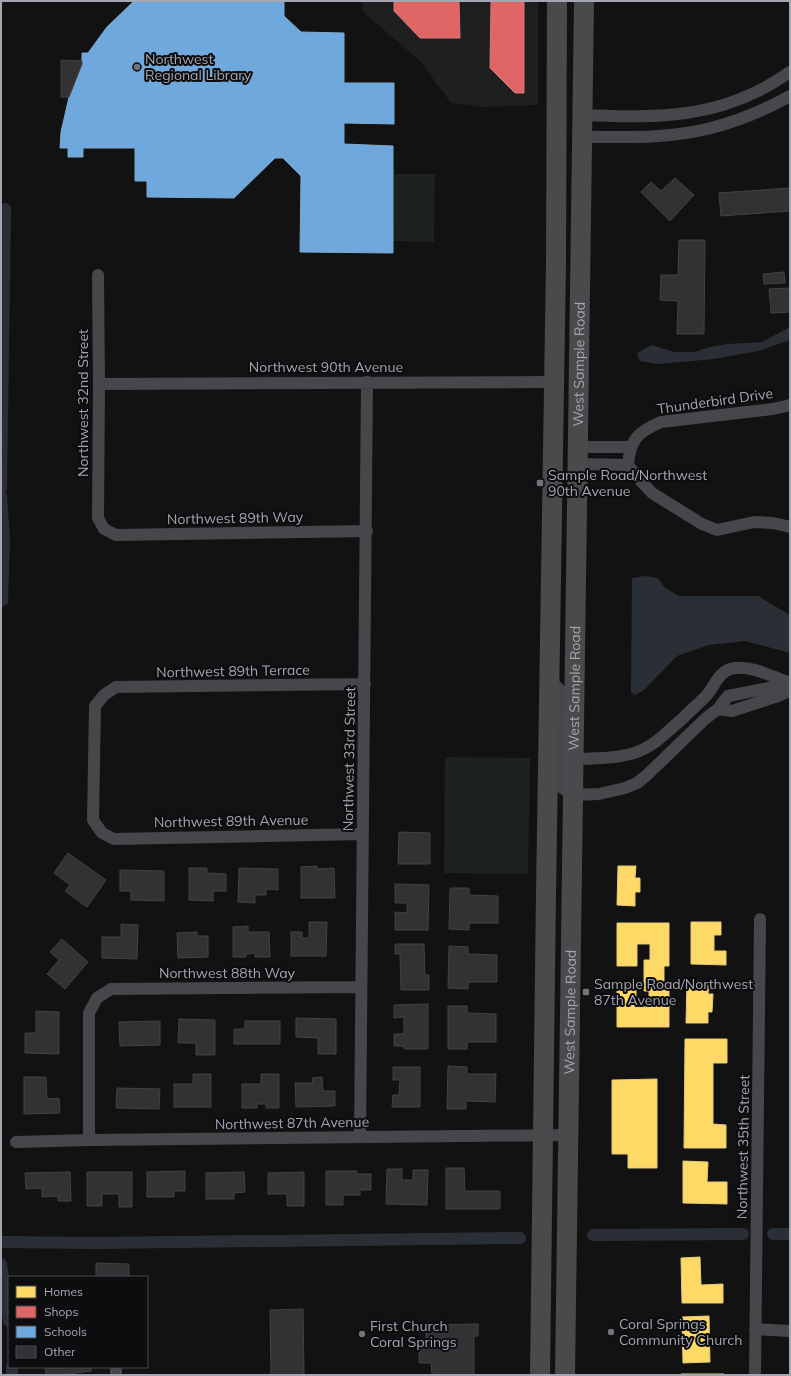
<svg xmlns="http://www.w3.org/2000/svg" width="791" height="1376" viewBox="0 0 791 1376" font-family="Mulish,sans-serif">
  <rect width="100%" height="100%" fill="#121212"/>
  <path fill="#1f1f20" d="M363 1H538V105L482 107 451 103 420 61 362 11Z"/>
  <path fill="#1c221d" d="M394 174H435L434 242 393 241Z
    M445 757 530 758 528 874 444 873Z"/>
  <path fill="#2a2f36" d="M790 327V340L758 351 714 359 658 364 640 361 637 353 652 345 674 352H695L709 347 728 344 762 342Z
    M1 488 7 494 10 538 8 603 1 608Z
    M645 576 658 578 664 587 679 596H758L790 615V653L745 641 709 645 677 656 644 690 635 695 631 692 632 578Z"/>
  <path fill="#ffd966" stroke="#e4ca7d" d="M618 866H636L635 878H640V892H635V906L617 905Z
    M691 922H721V935H714V951H726V965L691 964Z
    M617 923H669V966H664V985H669V1027H617V984H636V1007H649V991H644V960H650V944H637V966H617Z
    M687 982H709L708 994H713L712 1012H708V1023H686Z
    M685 1039H727V1063H713V1124L726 1125V1148H684Z
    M657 1079V1168H628V1154H612V1080Z
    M683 1161 708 1162 707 1182H727V1204L683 1203Z
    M700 1257 701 1285 723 1284V1303H682L681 1258Z
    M709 1316 710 1362 683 1363 682 1317Z
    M681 1374H724V1375H681Z"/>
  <path fill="#e06666" stroke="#ce7a7d" d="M394 1H459L460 38H420L394 11Z
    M491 1H524V93H515L490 68Z"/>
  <path fill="#6fa8dc" stroke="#7fa8cf" d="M134 1H284V16L301 32 344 33V83H394V124L344 123V144L393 146V253L300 252 301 176 283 158H275L234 198 147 197V181H135V148H83V157H68V148H60L61 132 69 97 82 64V53H88L107 27Z"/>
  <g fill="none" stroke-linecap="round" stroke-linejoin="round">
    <path stroke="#2a2f36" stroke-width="12" d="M1 488 5 209
      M773 1234H790
      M593 1235 743 1234
      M1 1242 96 1243 520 1238
      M1 1264 9 1321
      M12 1367V1375"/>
  </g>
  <path fill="#323235" stroke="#424245" d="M61 60 82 61V64L69 97H61Z
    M675 178 694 195 670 221 641 192 651 182 661 191Z
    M790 188V211L721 216 719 193Z
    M679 240H705L704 334H677L678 301 660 300 661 275H678Z
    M784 272 785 283 764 284 763 274Z
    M790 288V312L771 313 769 289Z
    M399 832 430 833V864H398Z
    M68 853 106 880 87 907 65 891 70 885 54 873Z
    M317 866V869L334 868 335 898H301V867Z
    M189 868H207V873L226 874V891H213V901L189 900Z
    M239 868 278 869V890L266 889V895H255V903L238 902Z
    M120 870 164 871V901L131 900V891H120Z
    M395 884 429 885 428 930H395V912L407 913V903H395Z
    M450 888H469V895L498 896V923H469V930L449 929Z
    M309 922H327L326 956H291V932H302V938H309Z
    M121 924 138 925 137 959 102 958V937H121Z
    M248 926V932H269L270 957H255V953L246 954V957H233V927Z
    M197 932V936H208V957L178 958 177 933Z
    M62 939 88 962 65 989 47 974 59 960 50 952Z
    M395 944H424L425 975H429V990H401L400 954H395Z
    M449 946 468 947V954L497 955V982H468V989L448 988Z
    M428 1004V1049H404V1046H394V1034H404V1017L394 1018V1005Z
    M448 1006H467V1013L496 1014V1042H467V1049H448Z
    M36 1011 59 1012V1054L25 1053V1033H36Z
    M296 1018 336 1019V1054H318V1038L296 1037Z
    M179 1019 215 1020V1055H196V1043H178Z
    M160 1021V1045L120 1046 119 1022Z
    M245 1021H280V1044H234V1029H245Z
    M448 1066 467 1067V1074H496L495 1102 466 1101V1109H447Z
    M393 1067H420V1107H392L393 1095H399L400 1080H393Z
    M193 1074H211V1107H174V1084H193Z
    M261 1074H279V1108H266V1104H257V1108H242V1084H261Z
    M24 1077H46L47 1099 59 1098 60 1113 24 1114Z
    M322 1077 323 1091H335V1106L296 1107 295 1083H313L312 1078Z
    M117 1088 160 1089 159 1109 116 1108Z
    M446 1168H464L465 1191H500V1209H446Z
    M387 1169H402V1180H413V1170H428L427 1205 386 1204Z
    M185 1171V1191H174V1197H147V1172Z
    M326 1171H357V1174H371V1190H360V1195H343V1205H326Z
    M70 1172 71 1201H58V1196L42 1197V1188L26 1189 25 1173Z
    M87 1172H132V1207H119V1194H102V1206H87Z
    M244 1172 245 1192 234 1193V1199H206V1173Z
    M304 1172V1206H287V1194H268V1173Z
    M96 1263 129 1264V1277H96Z
    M303 1309 304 1375H271L270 1310Z
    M478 1324V1336H474V1375H432L431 1363H419V1341H426V1325Z
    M45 1367H91V1371L60 1375H46Z"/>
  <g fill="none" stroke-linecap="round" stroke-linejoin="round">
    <path stroke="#46474b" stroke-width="12" d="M583 115C617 116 652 118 686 113 723 108 760 93 790 72
      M582 137C625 137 669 139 711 128 739 121 765 110 790 96
      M98 275 99 384 98 518 104 529 116 535 367 531
      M99 384 553 382
      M790 405 773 409 661 422C638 432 630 439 628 465L638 478 652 493 702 524 717 530 754 522 773 523 790 527
      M578 447H630
      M578 464 628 465
      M549 679 560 690 559 772 562 788 573 795 599 794 625 788 637 783 647 775 705 719 718 709 728 696 774 687H790
      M718 709 732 711 778 696 790 691
      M574 759C599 758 628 760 651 745 662 738 671 728 681 720 689 712 697 705 705 697 715 687 718 670 735 668 753 666 773 677 790 683
      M362 834 114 839 102 833 93 820 95 706 104 695 116 687 365 684
      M360 1137C361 886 367 634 367 382
      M89 1140V1013L97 998 111 989 361 987
      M16 1142 89 1140 569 1135
      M755 1329 790 1331
      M116 1367V1375
      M755 1375 760 919"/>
    <g stroke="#494a4c" stroke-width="20">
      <path d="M540 1375 546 893 556 262 557 1"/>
      <path id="s1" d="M565 1375 584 1"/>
    </g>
  </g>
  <g fill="#71737a" stroke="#0d0c0e" stroke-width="1.5">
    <circle cx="137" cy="67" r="4"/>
    <rect x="536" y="479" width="8" height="8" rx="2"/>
    <rect x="582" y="988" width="8" height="8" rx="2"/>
    <circle cx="611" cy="1332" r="4"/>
    <circle cx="362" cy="1334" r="4"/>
  </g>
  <g text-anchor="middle" stroke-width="4" stroke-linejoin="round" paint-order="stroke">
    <g font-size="14" fill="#a4a7b2" stroke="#0d0c0e" text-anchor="start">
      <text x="145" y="64">Northwest<tspan x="145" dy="16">Regional Library</tspan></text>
      <text x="548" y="480">Sample Road/Northwest<tspan x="548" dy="16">90th Avenue</tspan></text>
      <text x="594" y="989">Sample Road/Northwest<tspan x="594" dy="16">87th Avenue</tspan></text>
      <text x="619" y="1329">Coral Springs<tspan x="619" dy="16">Community Church</tspan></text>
      <text x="370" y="1331">First Church<tspan x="370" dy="16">Coral Springs</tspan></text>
    </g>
    <g font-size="14" fill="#a4a7b2" stroke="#0d0c0e">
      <text dy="5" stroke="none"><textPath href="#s1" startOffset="1011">West Sample Road</textPath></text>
      <text x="326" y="372">Northwest 90th Avenue</text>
      <text transform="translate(715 401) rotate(-8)" y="5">Thunderbird Drive</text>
      <text transform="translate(83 403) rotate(-90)" y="5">Northwest 32nd Street</text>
      <text transform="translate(235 518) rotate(-1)" y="5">Northwest 89th Way</text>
      <text transform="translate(233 671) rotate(-1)" y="5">Northwest 89th Terrace</text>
      <text dy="5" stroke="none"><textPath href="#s1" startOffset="687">West Sample Road</textPath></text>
      <text transform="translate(349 759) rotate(-89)" y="5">Northwest 33rd Street</text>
      <text transform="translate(231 821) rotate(-1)" y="5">Northwest 89th Avenue</text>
      <text x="227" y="978">Northwest 88th Way</text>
      <text dy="5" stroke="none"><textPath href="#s1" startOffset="363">West Sample Road</textPath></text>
      <text transform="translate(292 1123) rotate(-1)" y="5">Northwest 87th Avenue</text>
      <text transform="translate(743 1147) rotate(-89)" y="5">Northwest 35th Street</text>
    </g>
  </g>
  <rect width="791" height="1376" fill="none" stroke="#a4a7b2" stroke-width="4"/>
  <rect x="8" y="1276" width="140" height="92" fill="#0d0c0e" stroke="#494a50"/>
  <rect x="16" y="1286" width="20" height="12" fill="#ffd966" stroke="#494a50"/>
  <text x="44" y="1296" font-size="12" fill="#a4a7b2">Homes</text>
  <rect x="16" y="1306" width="20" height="12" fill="#e06666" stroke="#494a50"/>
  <text x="44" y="1316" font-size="12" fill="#a4a7b2">Shops</text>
  <rect x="16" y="1326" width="20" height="12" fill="#6fa8dc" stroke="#494a50"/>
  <text x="44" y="1336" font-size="12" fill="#a4a7b2">Schools</text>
  <rect x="16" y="1346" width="20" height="12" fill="#323235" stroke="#494a50"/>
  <text x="44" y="1356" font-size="12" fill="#a4a7b2">Other</text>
</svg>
